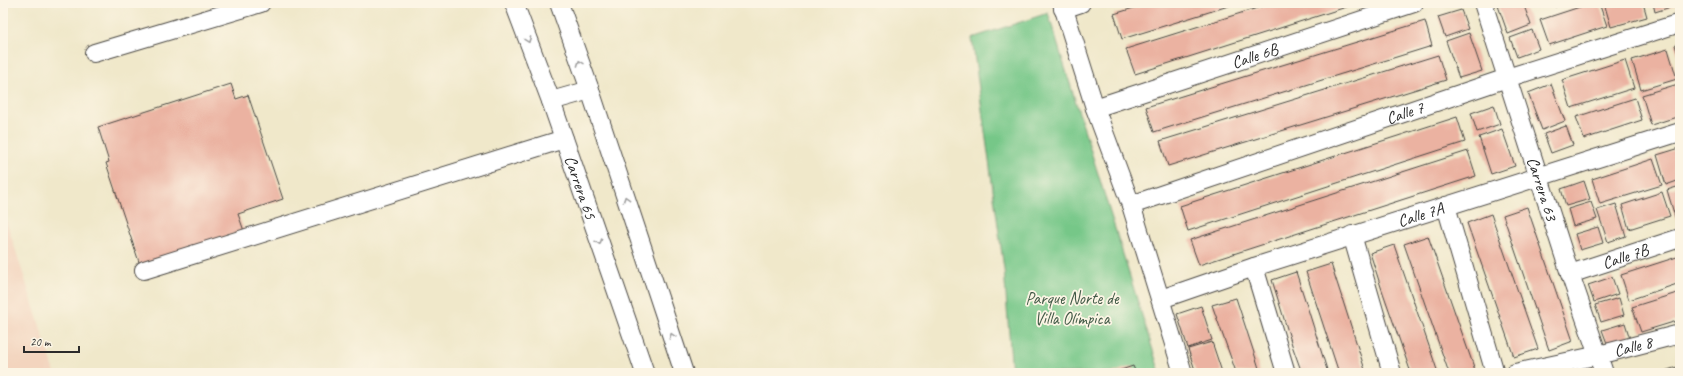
<svg xmlns="http://www.w3.org/2000/svg" width="1683" height="376" viewBox="0 0 1683 376" font-family="Caveat,sans-serif">
  <style>
    .built { fill: #f3d4be }
    .green { fill: #76c788; stroke: #50795a }
    .building { fill: #ebb2a1 }
    .lines { fill: none; stroke-linecap: round; stroke-linejoin: round }
    .minor-casing { stroke: #494743; stroke-width: 20 }
    .minor { stroke: #fff; stroke-width: 18 }
    .oneway { stroke: #a0a0a0 }
    .labels { text-anchor: middle; dominant-baseline: central; stroke-width: 3.5; stroke-linejoin: round; paint-order: stroke }
    .street-label { font-size: 17px; fill: #2b2b2b; stroke: #fcf5e5 }
    .park-label { font-size: 17px; fill: #425a47; stroke: #fcf5e5 }
  </style>
  <rect width="100%" height="100%" fill="#fcf5e5"/>
  <filter id="ink" filterUnits="userSpaceOnUse"><feTurbulence type="fractalNoise" baseFrequency=".025" numOctaves="2"/><feDisplacementMap in="SourceGraphic" scale="8" xChannelSelector="R" yChannelSelector="G"/><feConvolveMatrix kernelMatrix="1 2 1 2 8 2 1 2 1" color-interpolation-filters="sRGB"/></filter>
  <filter id="wash" filterUnits="userSpaceOnUse"><feTurbulence type="fractalNoise" baseFrequency=".012" numOctaves="4" result="noise"/><feDisplacementMap in="SourceGraphic" scale="16" xChannelSelector="R" yChannelSelector="G"/><feGaussianBlur stdDeviation="0.9" result="paint"/><feColorMatrix in="noise" values="0 0 0 0 0 0 0 0 0 0 0 0 0 0 0 0 0 1.4 0 .05"/><feComposite in="paint" operator="in"/></filter>
  <g filter="url(#wash)">
    <rect width="100%" height="100%" fill="#f0e8ca"/>
    <path class="built" d="M3 211 55 373H3Z"/>
    <path class="green" d="M1048 13 1160 373H1012L1004 269 972 38Z"/>
    <g id="blocks">
      <g class="building">
        <path d="M1150 3H1238L1122 39 1114 14Z"/>
        <path d="M1273 3H1359L1135 74 1126 49Z"/>
        <path d="M1497 3H1523L1531 25 1508 34Z"/>
        <path d="M1553 3H1566L1555 7Z"/>
        <path d="M1592 3H1599L1607 26 1549 45 1540 20Z"/>
        <path d="M1604 3H1643L1647 17 1611 27Z"/>
        <path d="M1653 3H1680V4L1655 12Z"/>
        <path d="M1461 10 1468 29 1445 37 1438 17Z"/>
        <path d="M1425 21 1432 46 1154 132 1146 107Z"/>
        <path d="M1532 30 1539 49 1517 57 1510 38Z"/>
        <path d="M1469 33 1482 71 1459 78 1446 41Z"/>
        <path d="M1680 43V60L1675 45Z"/>
        <path d="M1668 49 1677 79 1641 90 1632 60Z"/>
        <path d="M1438 55 1446 80 1168 166 1160 141Z"/>
        <path d="M1625 60 1634 88 1571 108 1562 80Z"/>
        <path d="M231 84 236 99 248 95 283 199 238 214 244 231 140 265 106 163 109 162 98 127Z"/>
        <path d="M1551 84 1565 121 1542 130 1528 93Z"/>
        <path d="M1678 84 1680 116 1651 125 1642 95Z"/>
        <path d="M1635 98 1642 120 1584 139 1576 117Z"/>
        <path d="M1494 105 1500 124 1477 132 1471 113Z"/>
        <path d="M1457 117 1465 142 1188 231 1180 206Z"/>
        <path d="M1566 126 1573 145 1551 153 1544 134Z"/>
        <path d="M1502 129 1515 166 1491 174 1479 137Z"/>
        <path d="M1680 148V180L1666 185 1657 155Z"/>
        <path d="M1468 151 1476 176 1199 265 1190 240Z"/>
        <path d="M1653 159 1662 185 1600 204 1592 179Z"/>
        <path d="M1584 181 1590 199 1566 206 1561 189Z"/>
        <path d="M1680 186V219L1676 220 1667 190Z"/>
        <path d="M1662 192 1670 216 1629 229 1622 205Z"/>
        <path d="M1591 202 1597 219 1573 226 1568 209Z"/>
        <path d="M1616 204 1626 236 1608 242 1597 210Z"/>
        <path d="M1527 207 1573 341 1549 350 1503 215Z"/>
        <path d="M1491 214 1538 349 1514 357 1467 223Z"/>
        <path d="M1598 227 1603 243 1580 250 1575 234Z"/>
        <path d="M1428 236 1475 370 1466 373H1449L1404 244Z"/>
        <path d="M1394 245 1429 346 1438 373H1411L1381 287 1370 253Z"/>
        <path d="M1680 256V283L1629 300 1621 275Z"/>
        <path d="M1331 264 1342 298 1366 373H1339L1317 306 1306 272Z"/>
        <path d="M1296 272 1307 306 1328 373H1302L1293 348 1272 280Z"/>
        <path d="M1612 277 1618 294 1594 302 1588 285Z"/>
        <path d="M1680 292V320L1641 332 1632 307Z"/>
        <path d="M1236 298 1258 365 1260 373 1236 372 1212 305Z"/>
        <path d="M1619 298 1624 315 1601 322 1595 305Z"/>
        <path d="M1201 306 1212 340 1188 348 1177 314Z"/>
        <path d="M1625 323 1630 339 1608 346 1602 330Z"/>
        <path d="M1212 342 1222 372 1196 373 1188 349Z"/>
        <path d="M1133 366 1136 373H1112Z"/>
        <path d="M1680 366V373H1658Z"/>
      </g>
    </g>
  </g>
  <g filter="url(#ink)">
    <use href="#blocks" fill-opacity="0" stroke="#494743" stroke-width="1"/>
    <g class="lines">
      <defs>
        <g id="minor">
          <path id="s1" d="M514 3 551 101 645 373"/>
          <path d="M559 3 590 90 684 373"/>
          <path d="M1062 3 1095 108 1131 205 1183 373"/>
          <path id="s2" d="M1483 3 1570 274 1604 373"/>
          <path d="M1063 9 1081 3"/>
          <path d="M94 53 261 3"/>
          <path d="M551 101 590 90"/>
          <path id="s3" d="M1095 108 1414 3"/>
          <path id="s4" d="M1131 205 1507 78 1680 23"/>
          <path d="M1446 206 1495 373"/>
          <path d="M1352 235 1392 373"/>
          <path d="M1254 267 1286 373"/>
          <path d="M144 270 564 139"/>
          <path id="s5" d="M1570 274 1680 238"/>
          <path id="s6" d="M1161 299 1254 267 1680 132"/>
          <path id="s7" d="M1515 373 1599 355 1680 334"/>
        </g>
      </defs>
      <use href="#minor" class="minor-casing"/>
      <use href="#minor" class="minor"/>
    </g>
    <defs><path id="oneway-chevron" d="M-2-3.5L2.5 0L-2 3.5" fill="none" stroke-width="1.6" stroke-linecap="round" stroke-linejoin="round"/></defs>
    <g class="oneway">
      <use href="#oneway-chevron" transform="translate(528 40) rotate(70)"/>
      <use href="#oneway-chevron" transform="translate(580 63) rotate(-110)"/>
      <use href="#oneway-chevron" transform="translate(626 199) rotate(-108)"/>
      <use href="#oneway-chevron" transform="translate(599 242) rotate(71)"/>
      <use href="#oneway-chevron" transform="translate(672 336) rotate(-108)"/>
    </g>
  </g>
  <g class="labels">
    <g class="street-label">
      <text stroke="none"><textPath href="#s3" startOffset="168">Calle 6B</textPath></text>
      <text stroke="none"><textPath href="#s4" startOffset="289">Calle 7</textPath></text>
      <text stroke="none"><textPath href="#s1" startOffset="196">Carrera 65</textPath></text>
      <text stroke="none"><textPath href="#s2" startOffset="195">Carrera 63</textPath></text>
      <text stroke="none"><textPath href="#s6" startOffset="273">Calle 7A</textPath></text>
      <text stroke="none"><textPath href="#s5" startOffset="58">Calle 7B</textPath></text>
      <text stroke="none"><textPath href="#s7" startOffset="121">Calle 8</textPath></text>
    </g>
    <g class="park-label">
      <text x="1072" y="298">Parque Norte de<tspan x="1072" dy="20">Villa Olímpica</tspan></text>
    </g>
  </g>
  <rect width="1683" height="376" fill="none" stroke="#fcf5e5" stroke-width="16"/>
  <path d="M24 346v6h55v-6" fill="none" stroke="#2b2b2b" stroke-width="2"/>
  <text x="30" y="346" font-size="12" fill="#2b2b2b" stroke="#fcf5e5" stroke-width="3" paint-order="stroke">20 m</text>
</svg>
